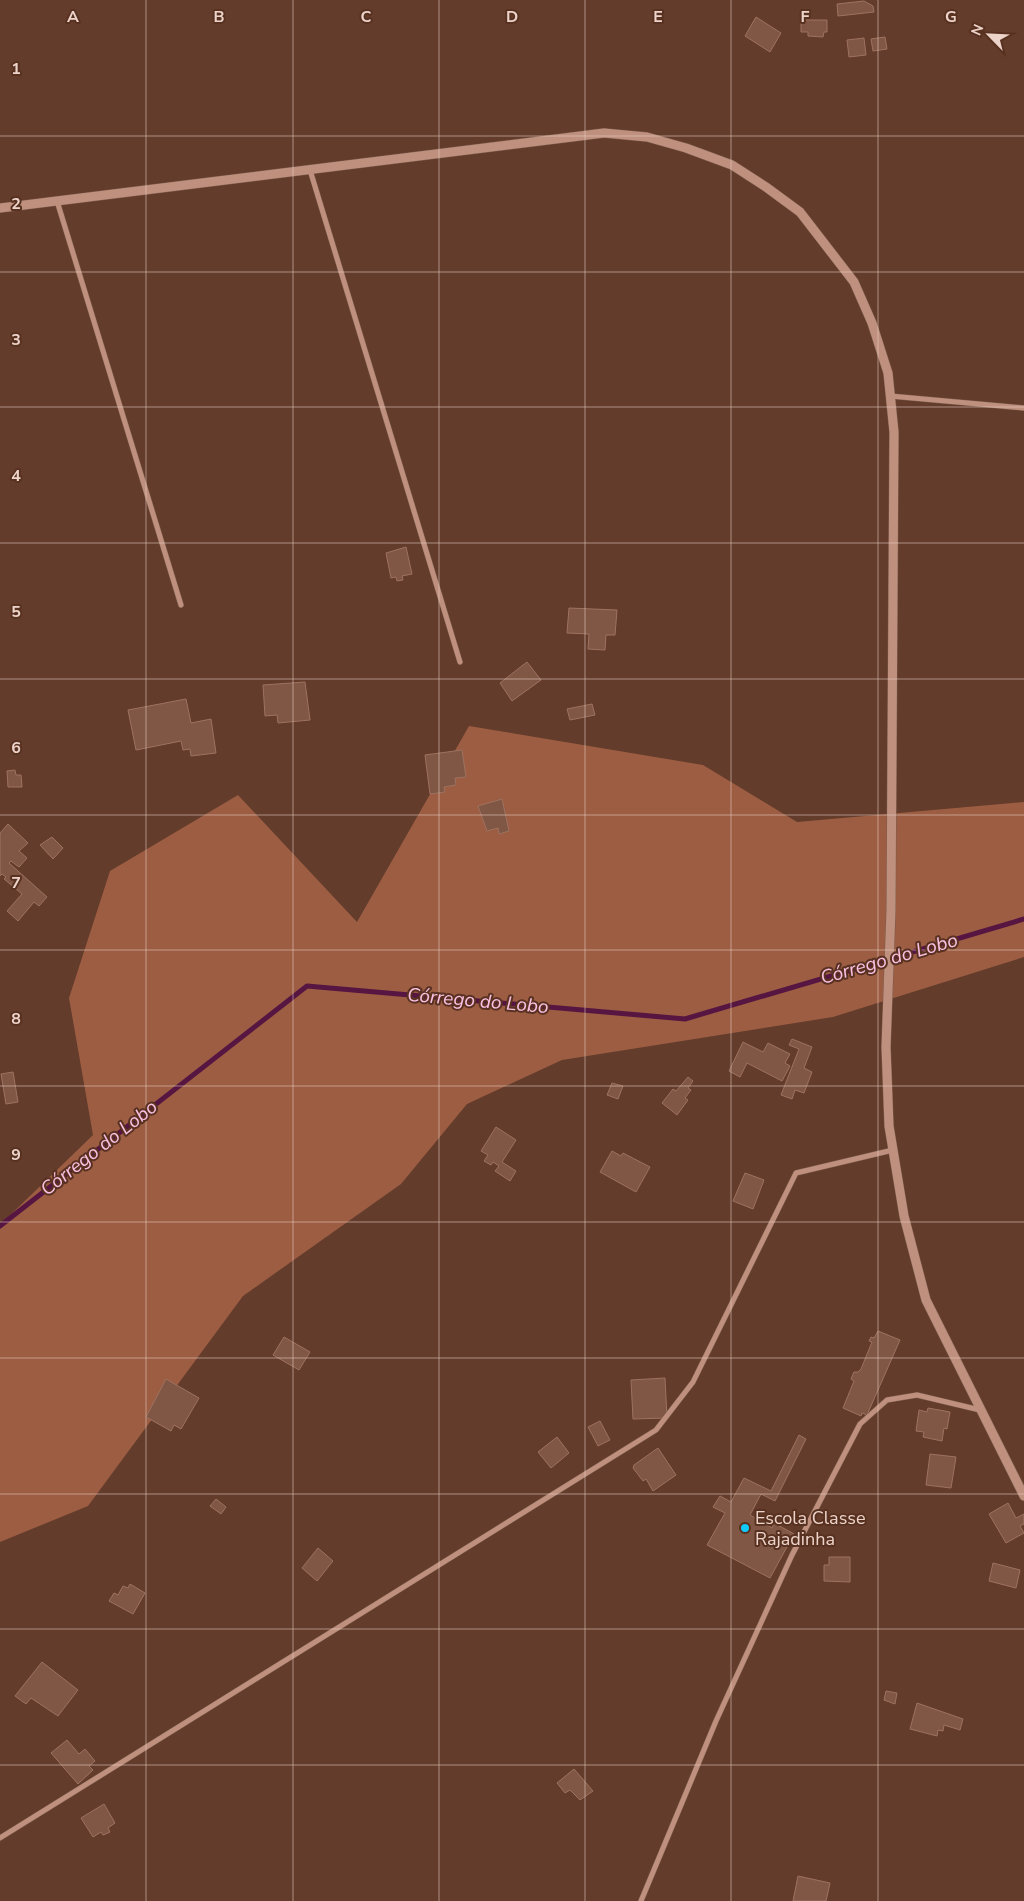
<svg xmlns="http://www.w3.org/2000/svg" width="1024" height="1901" viewBox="0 0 1024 1901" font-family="'Nunito Sans',sans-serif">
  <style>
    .green { fill: #9c5d43 }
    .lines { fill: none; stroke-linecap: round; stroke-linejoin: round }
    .stream { stroke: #561641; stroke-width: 5 }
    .building { fill: #805644; stroke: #9e7260 }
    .minor-casing { stroke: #7c5b4c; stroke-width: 6 }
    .tertiary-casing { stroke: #7c5b4c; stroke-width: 10 }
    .minor { stroke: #be907d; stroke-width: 5 }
    .tertiary { stroke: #be907d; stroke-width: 9 }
    .grid { fill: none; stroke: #edd4ca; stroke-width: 1; stroke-opacity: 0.55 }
    .poi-dot { fill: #10cafa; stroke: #583121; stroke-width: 2 }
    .labels { text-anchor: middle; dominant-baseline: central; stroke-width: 4; stroke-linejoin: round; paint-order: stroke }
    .poi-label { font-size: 18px; fill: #edd4ca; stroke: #583121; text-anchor: start }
    .water-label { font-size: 19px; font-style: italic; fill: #fcc0e3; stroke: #583121 }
    .grid-label { font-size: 16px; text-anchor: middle; font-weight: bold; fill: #edd4ca; stroke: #583121; stroke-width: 4; stroke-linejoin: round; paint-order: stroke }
  </style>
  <rect width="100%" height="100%" fill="#633c2b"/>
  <path class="green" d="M469 726 703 765 797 822 1024 802V957L833 1017 562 1060 467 1104 401 1184 243 1296 88 1506 0 1542V1225L93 1135 69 998 110 871 238 795 357 922Z"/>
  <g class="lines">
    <path class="stream" d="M0 1226 307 986 685 1019 1024 919"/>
  </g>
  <g class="building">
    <path d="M864 1 873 6 874 12 838 16 837 4Z"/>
    <path d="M756 17 781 33 770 52 745 36Z"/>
    <path d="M801 20H827V32H824L823 37 808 36V32H801Z"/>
    <path d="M885 37 887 49 873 51 871 39Z"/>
    <path d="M864 38 866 55 849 57 847 40Z"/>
    <path d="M406 547 412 574 402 576 403 580 397 581 396 577 391 578 386 553Z"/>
    <path d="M569 608 617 610 615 635H606L605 650 588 649 589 634 567 633Z"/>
    <path d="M527 662 541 680 512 701 500 683Z"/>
    <path d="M305 682 310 720 278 723 277 715 265 716 263 685Z"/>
    <path d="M186 699 191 723 211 719 216 753 191 756 190 749 183 750 181 741 136 750 128 710Z"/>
    <path d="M592 704 595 715 570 720 567 709Z"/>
    <path d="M462 750 466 777 455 778 456 785 444 787 445 792 430 794 425 755Z"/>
    <path d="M15 770 16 775H21L22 787H8L7 771Z"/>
    <path d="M502 799 509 831 499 834 498 828 487 831 478 806Z"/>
    <path d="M8 824 28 843 19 851 27 858 19 867 11 861 9 863 47 897 39 906 34 902 18 921 7 911 22 894 4 879 6 877 2 874 0 876V833Z"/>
    <path d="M52 837 63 848 53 859 40 845Z"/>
    <path d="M792 1039 812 1047 804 1068 812 1072 804 1093 795 1090 792 1099 781 1095 799 1049 789 1045Z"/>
    <path d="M743 1042 763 1052 768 1043 790 1054 785 1063 790 1066 782 1081 747 1063 740 1077 729 1071Z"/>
    <path d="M13 1072 18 1102 6 1104 1 1074Z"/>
    <path d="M688 1077 693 1081 688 1088 691 1090 685 1098 688 1100 677 1115 662 1103 673 1089 676 1091Z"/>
    <path d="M612 1083 623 1086 618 1099 607 1095Z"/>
    <path d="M496 1127 516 1140 502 1162 516 1171 510 1181 495 1171 499 1166 493 1162 491 1165 484 1161 488 1155 481 1151Z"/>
    <path d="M612 1151 621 1156 623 1153 650 1167 636 1192 600 1172Z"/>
    <path d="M745 1173 764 1180 753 1209 733 1201Z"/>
    <path d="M878 1331 900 1340 867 1415 862 1413 861 1416 843 1408 854 1381 851 1379 854 1372H858L861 1369 872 1342 869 1341 871 1337 874 1338Z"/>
    <path d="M284 1337 310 1352 299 1370 273 1355Z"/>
    <path d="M665 1378 667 1418 633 1419 631 1380Z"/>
    <path d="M166 1379 199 1398 181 1429 174 1425 171 1431 146 1417Z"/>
    <path d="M928 1408 950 1412 947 1429 944 1428 942 1441 923 1437 924 1432 916 1431 919 1410 927 1412Z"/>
    <path d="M600 1421 610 1440 598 1446 588 1427Z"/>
    <path d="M799 1435 806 1439 775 1501 761 1494 750 1515 772 1528 774 1523 794 1534 770 1578 707 1545 725 1513 713 1507 720 1496 731 1502 744 1478 771 1491Z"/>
    <path d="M557 1437 569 1453 551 1468 538 1452Z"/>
    <path d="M658 1448 676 1475 653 1491 646 1479 643 1481 633 1468 634 1465Z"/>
    <path d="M930 1454 956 1457 951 1488 926 1485Z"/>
    <path d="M216 1499 226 1507 221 1514 210 1506Z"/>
    <path d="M1008 1503 1016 1518 1024 1514V1524L1020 1526 1024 1533 1006 1543 989 1514Z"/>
    <path d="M318 1548 333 1561 317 1581 302 1568Z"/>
    <path d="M829 1557H850V1582L824 1581V1565H829Z"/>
    <path d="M993 1563 1020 1570 1016 1588 989 1581Z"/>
    <path d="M130 1584 145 1593 133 1614 109 1601 114 1593 118 1595 123 1586 128 1588Z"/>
    <path d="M42 1662 78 1690 58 1716 31 1698 26 1704 15 1696Z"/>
    <path d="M886 1691 897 1693 895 1704 884 1700Z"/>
    <path d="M917 1703 963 1719 960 1730 944 1725 943 1731 938 1730 937 1736 910 1729Z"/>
    <path d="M67 1740 79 1754 85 1749 95 1761 89 1766 93 1770 78 1784 51 1753Z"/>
    <path d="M574 1769 593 1791 580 1800 570 1790 565 1793 557 1783Z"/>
    <path d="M104 1804 115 1823 108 1828 110 1832 108 1833 103 1835 101 1832 93 1837 81 1818Z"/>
    <path d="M798 1876 830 1883 826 1901H793Z"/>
  </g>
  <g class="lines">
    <defs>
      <g id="minor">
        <path d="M310 170 460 662"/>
        <path d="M57 201 181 605"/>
        <path d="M890 396 1024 408"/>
        <path d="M0 1838 656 1430 693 1382 796 1173 893 1150"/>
        <path d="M641 1901 716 1721 792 1555 860 1424 887 1400 917 1395 980 1410"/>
      </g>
      <path id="tertiary" d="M0 208 604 133 647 137 686 148 732 165 766 187 800 212 854 282 872 323 888 373 894 432 891 910 886 1047 889 1126 904 1216 926 1300 1024 1496"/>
    </defs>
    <use href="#minor" class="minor-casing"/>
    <use href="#tertiary" class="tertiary-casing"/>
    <use href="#minor" class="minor"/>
    <use href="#tertiary" class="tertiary"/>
  </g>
  <path class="grid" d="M146 0V1901M293 0V1901M439 0V1901M585 0V1901M731 0V1901M878 0V1901M0 136H1024M0 272H1024M0 407H1024M0 543H1024M0 679H1024M0 815H1024M0 950H1024M0 1086H1024M0 1222H1024M0 1358H1024M0 1494H1024M0 1629H1024M0 1765H1024"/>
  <circle class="poi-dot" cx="745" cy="1528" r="5"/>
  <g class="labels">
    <g class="poi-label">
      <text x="755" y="1518">Escola Classe<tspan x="755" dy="21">Rajadinha</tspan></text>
    </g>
    <g class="water-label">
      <text transform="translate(889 959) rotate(-16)">Córrego do Lobo</text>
      <text transform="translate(478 1001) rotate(5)">Córrego do Lobo</text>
      <text transform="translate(99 1148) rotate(-38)">Córrego do Lobo</text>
    </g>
  </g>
  <g class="grid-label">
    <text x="73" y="22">A</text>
    <text x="219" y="22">B</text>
    <text x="366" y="22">C</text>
    <text x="512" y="22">D</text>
    <text x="658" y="22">E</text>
    <text x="805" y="22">F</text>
    <text x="951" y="22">G</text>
    <text x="16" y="74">1</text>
    <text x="16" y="209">2</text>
    <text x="16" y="345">3</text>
    <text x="16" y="481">4</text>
    <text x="16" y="617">5</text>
    <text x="16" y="753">6</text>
    <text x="16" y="888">7</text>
    <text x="16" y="1024">8</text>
    <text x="16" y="1160">9</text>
  </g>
  <g transform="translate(989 35) rotate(294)" stroke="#583121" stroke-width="4" paint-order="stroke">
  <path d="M0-4L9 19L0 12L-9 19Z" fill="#edd4ca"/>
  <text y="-8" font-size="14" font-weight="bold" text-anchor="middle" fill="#edd4ca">N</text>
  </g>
</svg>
